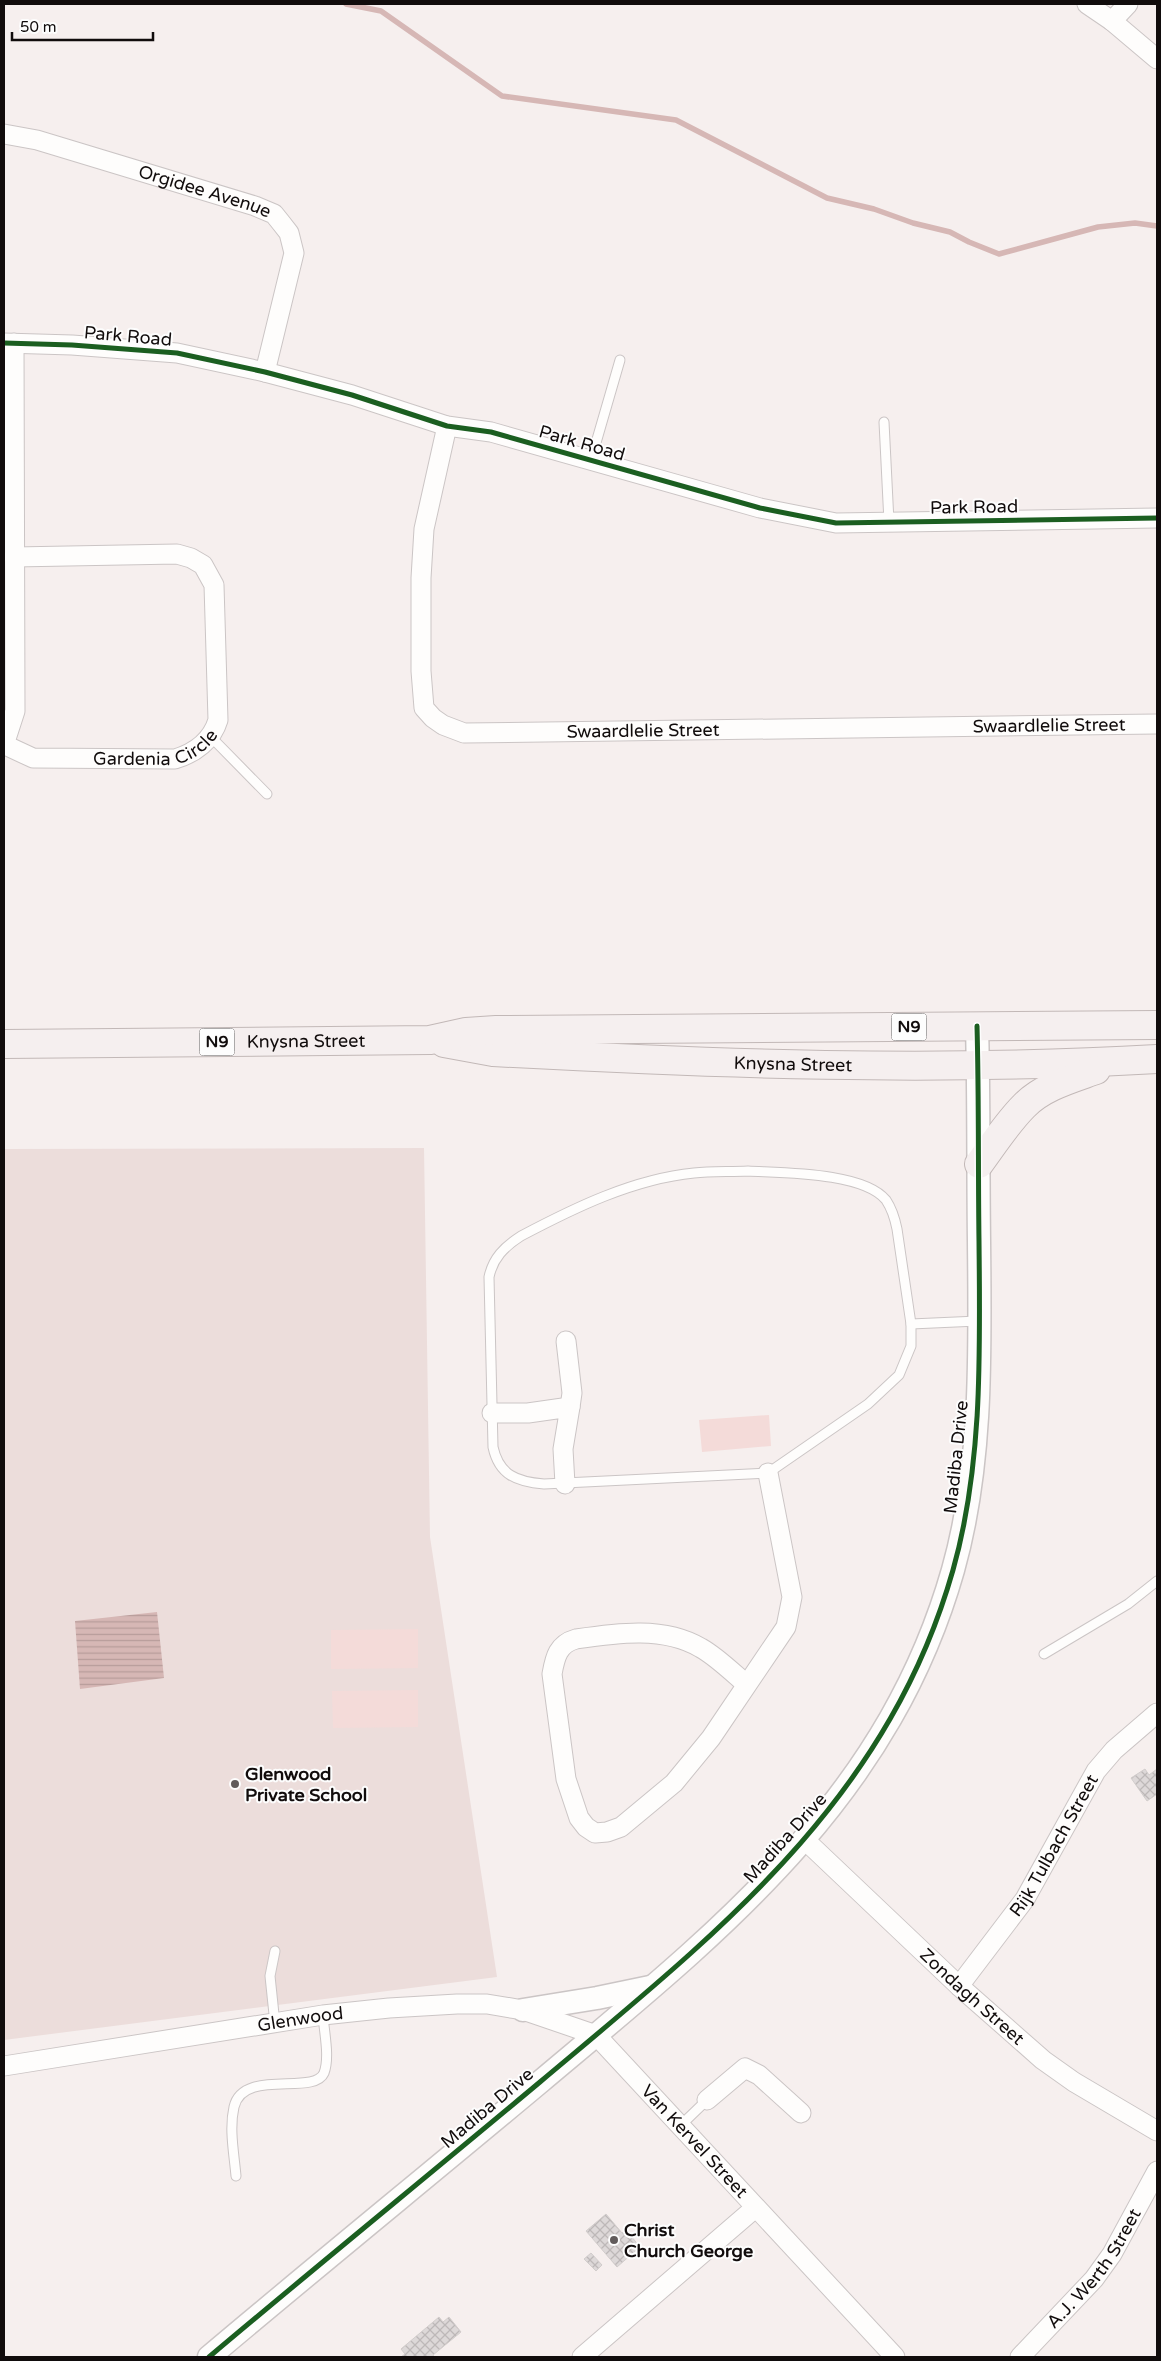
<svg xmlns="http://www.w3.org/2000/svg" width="1161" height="2361" viewBox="0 0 1161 2361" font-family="'Varela Round',sans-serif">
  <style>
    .built { fill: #ecdddb }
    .pitch { fill: #f4dbd9 }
    .water { fill: url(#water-rules) }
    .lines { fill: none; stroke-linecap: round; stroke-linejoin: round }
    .stream { stroke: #d6b7b5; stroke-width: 5.5 }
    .building { fill: url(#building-cross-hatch); stroke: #d2cdcc }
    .service-casing { stroke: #cbc5c5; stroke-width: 11 }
    .minor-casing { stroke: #cbc5c5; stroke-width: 21 }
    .tertiary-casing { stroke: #cbc5c5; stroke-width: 25 }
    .trunk-casing { stroke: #c2b8b7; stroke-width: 30 }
    .service { stroke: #fefdfc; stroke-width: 9 }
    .minor { stroke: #fefdfc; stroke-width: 19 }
    .tertiary { stroke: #fefdfc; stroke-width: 22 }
    .trunk { stroke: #f5efef; stroke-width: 28 }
    .cycleway-casing { stroke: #fdfdfd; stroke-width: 8 }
    .cycleway { stroke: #1b5e20; stroke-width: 5 }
    .poi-dot { fill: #615b5b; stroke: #fdfdfd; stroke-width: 2 }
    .labels { text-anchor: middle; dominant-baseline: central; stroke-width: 4; stroke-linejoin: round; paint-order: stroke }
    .shield { fill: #fdfdfd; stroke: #585454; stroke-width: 1 }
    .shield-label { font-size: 16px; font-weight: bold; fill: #110c0c }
    .street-label { font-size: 18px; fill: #110c0c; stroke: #fdfdfd }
    .poi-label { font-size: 18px; font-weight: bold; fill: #110c0c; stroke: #fdfdfd; text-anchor: start }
  </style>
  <defs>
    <pattern id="water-rules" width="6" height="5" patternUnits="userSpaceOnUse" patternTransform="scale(1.25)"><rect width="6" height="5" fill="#d6b7b5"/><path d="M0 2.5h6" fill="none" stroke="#b79c9a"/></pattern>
    <pattern id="building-cross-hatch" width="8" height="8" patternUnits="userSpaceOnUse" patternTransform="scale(1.25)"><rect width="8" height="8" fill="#ddd8d8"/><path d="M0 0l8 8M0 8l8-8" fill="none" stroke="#bdb8b8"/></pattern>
  </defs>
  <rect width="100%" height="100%" fill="#f6efee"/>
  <path class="built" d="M424 1148 430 1537 497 1977 4 2040V1149Z"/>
  <g class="pitch">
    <path d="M769 1415 771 1446 702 1452 699 1420Z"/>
    <path d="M418 1629V1668L331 1669V1630Z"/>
    <path d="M418 1690V1727L333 1728 332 1691Z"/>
  </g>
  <path class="water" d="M157 1612 164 1678 80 1689 75 1621Z"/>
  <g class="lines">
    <path class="stream" d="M346 4 381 11 502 96 676 120 827 198 874 209 913 223 950 232 969 242 999 254 1098 227 1135 223 1157 226"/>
  </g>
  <g class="building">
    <path d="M1145 1769 1149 1775 1157 1769V1794L1147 1801 1131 1778Z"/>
    <path d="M606 2214 622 2233 626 2230 640 2247 617 2267 586 2231Z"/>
    <path d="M591 2253 602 2265 596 2271 584 2259Z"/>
    <path d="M439 2317 443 2322 449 2317 461 2332 433 2355 434 2357H401L405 2354 401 2349Z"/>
  </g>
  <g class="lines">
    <defs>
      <g id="service">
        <path d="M884 422 889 522"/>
        <path d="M591 460 620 360"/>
        <path d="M211 737 267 794"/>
        <path d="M748 1171C782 1173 863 1172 886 1200 892 1209 895 1219 897 1229L911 1324V1346L899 1375 868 1404 768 1473 544 1484C517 1482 499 1475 493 1447L489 1277C493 1258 504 1247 521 1236 574 1208 633 1179 694 1173 711 1171 730 1172 748 1171Z"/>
        <path d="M911 1324 978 1321"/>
        <path d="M1044 1654 1128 1604 1157 1581"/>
        <path d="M275 2024 270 1976 275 1951"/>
        <path d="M680 2126 707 2100"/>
        <path d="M236 2176C234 2153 229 2129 234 2107 243 2068 314 2096 324 2073 330 2057 324 2032 323 2015"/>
      </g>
      <g id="minor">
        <path d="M1087 4 1112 21 1157 59"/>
        <path d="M1112 21 1128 4"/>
        <path id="s1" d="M4 134 37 140 255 206 274 214 282 224 289 233 294 253 265 372"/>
        <path d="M4 343 72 345 177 353 265 372 352 395 447 426 491 432 760 508 836 523 1157 518"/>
        <path id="s2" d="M447 426 424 529 421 578V671L424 708 433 718 443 725 464 733 1157 724"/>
        <path d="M4 745 15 711 14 343"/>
        <path id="s3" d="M5 745 33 758 175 759C195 753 212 740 218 720L214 585 203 565 191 558 177 554 14 557"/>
        <path d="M566 1341 572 1393 570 1407"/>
        <path d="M492 1413H528L570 1407 563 1449 565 1484"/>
        <path d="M746 1684C732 1672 717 1657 701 1648 664 1626 617 1633 576 1639 558 1644 555 1657 552 1674L566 1779 579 1818 586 1827 595 1833 607 1832 621 1827 674 1783 711 1738 786 1627 792 1597 768 1473"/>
        <path id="s4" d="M805 1840 959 1986 1043 2060 1074 2082 1157 2131"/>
        <path id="s5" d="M959 1986 1025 1899 1096 1771 1114 1750 1157 1713"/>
        <path id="s6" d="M4 2066 323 2015 389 2008 457 2004H487L523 2010 596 2035 895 2357"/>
        <path d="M707 2100 745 2068 759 2075 801 2113"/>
        <path d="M582 2357 755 2208"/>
        <path id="s7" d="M1020 2357 1094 2279 1112 2254 1157 2171"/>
      </g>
      <g id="tertiary">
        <path d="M523 2010 597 1998 650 1987"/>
        <path d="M209 2357C318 2265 430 2174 540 2082 716 1934 887 1802 953 1570 983 1464 980 1350 979 1241 978 1169 979 1098 977 1026"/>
      </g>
      <g id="trunk">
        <path id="s8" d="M444 1043 493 1052C714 1064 936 1072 1157 1059"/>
        <path id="s9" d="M4 1044 430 1040 466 1032 496 1030 1157 1025"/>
        <path d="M979 1164C993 1145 1007 1123 1024 1106 1042 1087 1071 1079 1096 1070"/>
      </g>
    </defs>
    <use href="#service" class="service-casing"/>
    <use href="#minor" class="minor-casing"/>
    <use href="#tertiary" class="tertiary-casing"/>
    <use href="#trunk" class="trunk-casing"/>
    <use href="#service" class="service"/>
    <use href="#minor" class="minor"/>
    <use href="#tertiary" class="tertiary"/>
    <use href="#trunk" class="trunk"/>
    <defs>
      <g id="cycleway">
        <path d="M4 343 72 345 177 353 265 372 352 395 447 426 491 432 760 508 836 523 1157 518"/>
        <path d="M209 2357C318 2265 430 2174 540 2082 716 1934 887 1802 953 1570 983 1464 980 1350 979 1241 978 1169 979 1098 977 1026"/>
      </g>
    </defs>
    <use href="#cycleway" class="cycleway-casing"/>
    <use href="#cycleway" class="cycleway"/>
  </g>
  <g class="poi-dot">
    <circle cx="235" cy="1784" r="5"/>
    <circle cx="614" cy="2240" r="5"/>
  </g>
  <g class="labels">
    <g class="shield">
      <rect x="891.5" y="1013.5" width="35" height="27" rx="4"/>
      <rect x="199.5" y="1028.5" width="35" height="27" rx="4"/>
    </g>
    <g class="shield-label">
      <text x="909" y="1027">N9</text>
      <text x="217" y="1042">N9</text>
    </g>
    <g class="street-label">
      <text stroke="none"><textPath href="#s1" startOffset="209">Orgidee Avenue</textPath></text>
      <text transform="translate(128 336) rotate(5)">Park Road</text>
      <text transform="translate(582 443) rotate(16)">Park Road</text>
      <text transform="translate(974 507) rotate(-1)">Park Road</text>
      <text stroke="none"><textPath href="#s2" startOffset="918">Swaardlelie Street</textPath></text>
      <text stroke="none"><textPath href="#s2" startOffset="512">Swaardlelie Street</textPath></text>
      <text stroke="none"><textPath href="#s3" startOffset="156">Gardenia Circle</textPath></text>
      <text stroke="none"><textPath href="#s9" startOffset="302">Knysna Street</textPath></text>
      <text stroke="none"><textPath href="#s8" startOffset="350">Knysna Street</textPath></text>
      <text transform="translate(956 1457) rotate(-84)">Madiba Drive</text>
      <text transform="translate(785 1838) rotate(-48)">Madiba Drive</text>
      <text stroke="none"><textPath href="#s5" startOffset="170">Rijk Tulbach Street</textPath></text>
      <text stroke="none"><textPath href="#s4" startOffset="229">Zondagh Street</textPath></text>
      <text stroke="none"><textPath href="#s6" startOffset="300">Glenwood</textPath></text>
      <text transform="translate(487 2108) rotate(-40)">Madiba Drive</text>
      <text stroke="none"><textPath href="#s6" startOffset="746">Van Kervel Street</textPath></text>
      <text stroke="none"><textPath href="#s7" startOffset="116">A.J. Werth Street</textPath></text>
    </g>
    <g class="poi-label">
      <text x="245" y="1774">Glenwood<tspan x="245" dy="21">Private School</tspan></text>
      <text x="624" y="2230">Christ<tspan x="624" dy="21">Church George</tspan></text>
    </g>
  </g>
  <rect width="1161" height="2361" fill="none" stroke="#110c0c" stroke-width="10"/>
  <path d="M12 32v8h141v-8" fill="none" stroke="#110c0c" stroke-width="2.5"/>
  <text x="20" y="32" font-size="15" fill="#110c0c" stroke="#fdfdfd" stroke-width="4" paint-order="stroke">50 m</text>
</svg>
